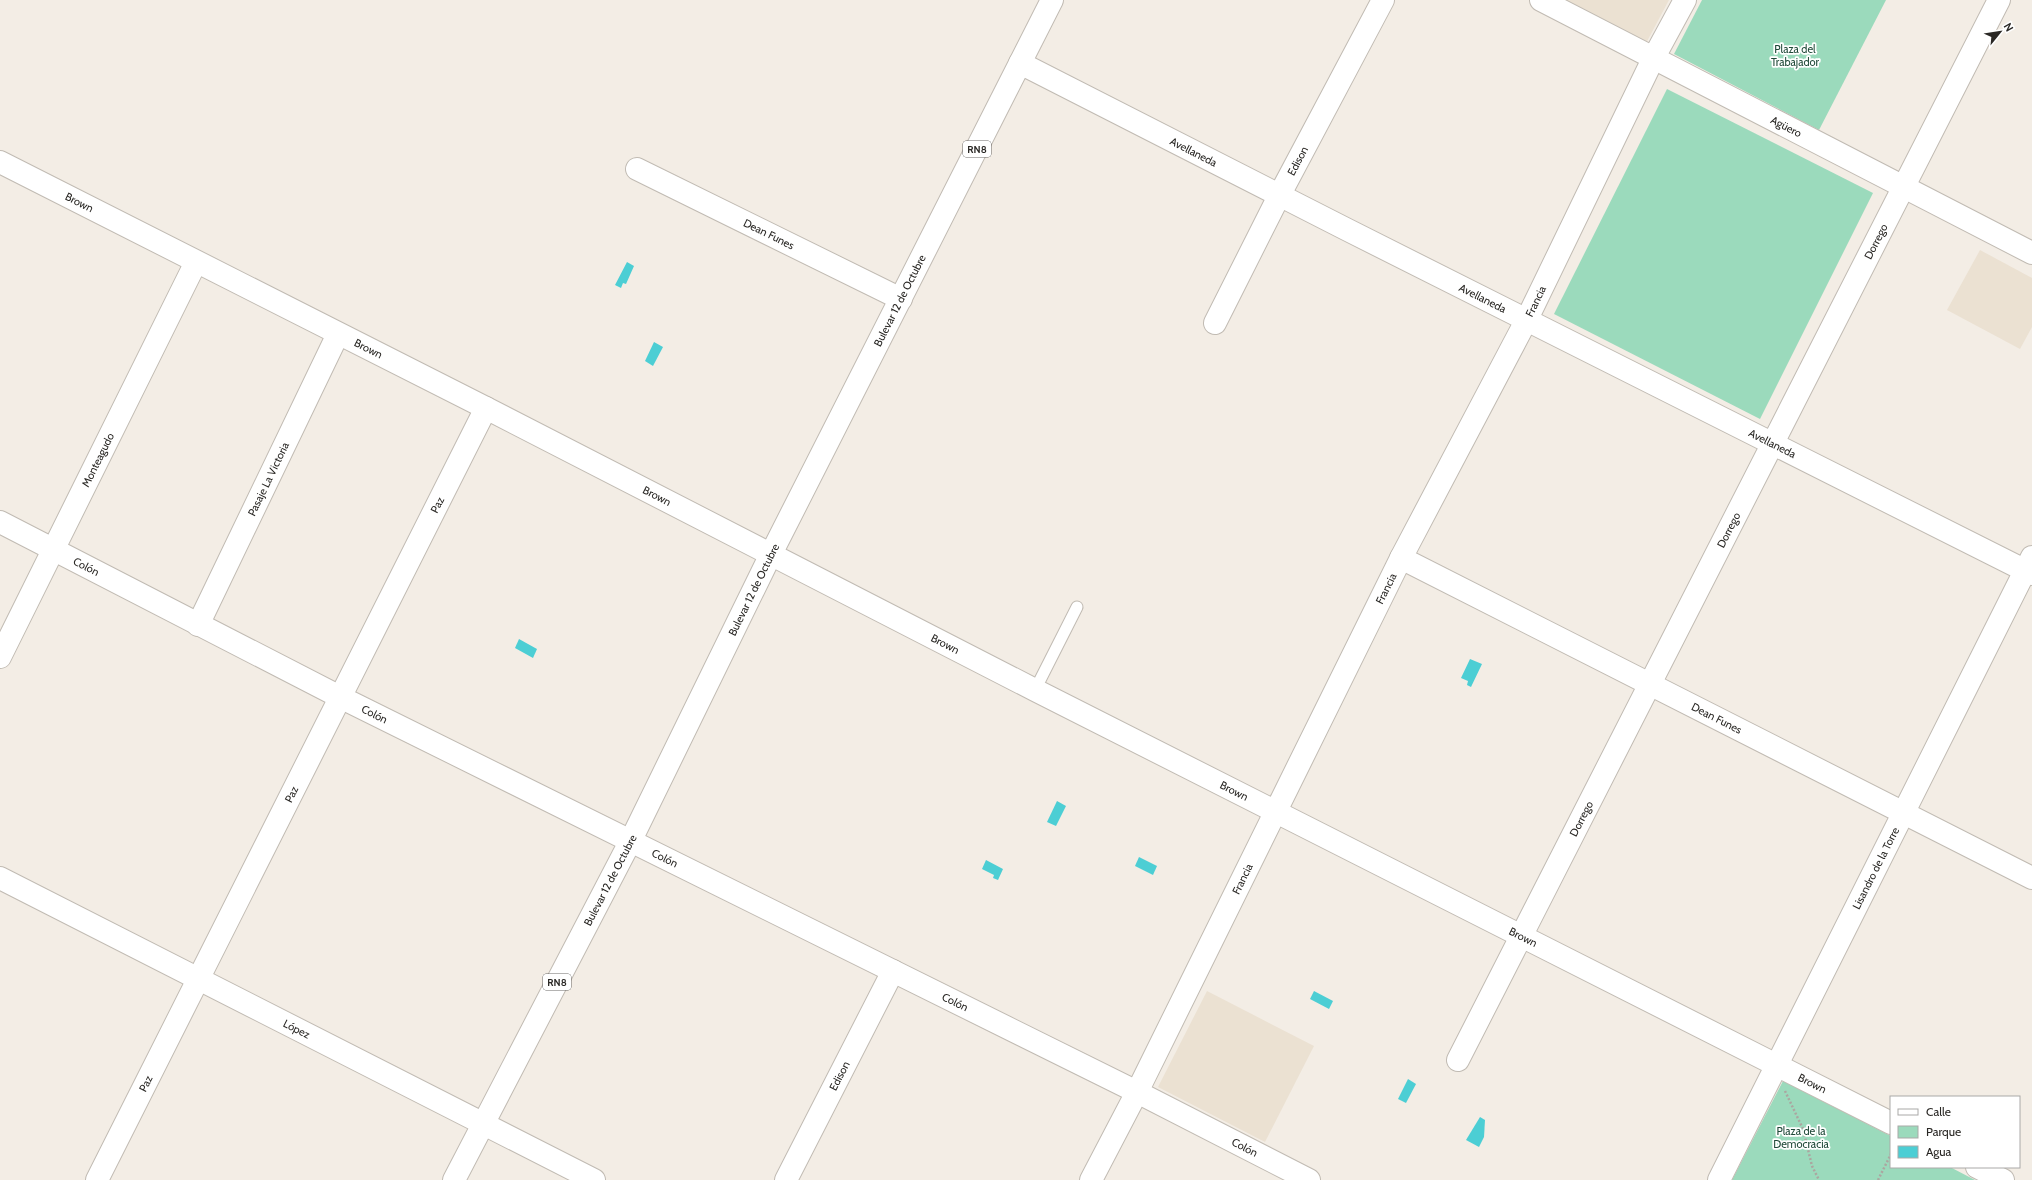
<svg xmlns="http://www.w3.org/2000/svg" width="2032" height="1180" viewBox="0 0 2032 1180" font-family="Cabin,sans-serif">
  <style>
    .built { fill: #ebe1d2 }
    .green { fill: #9bdabc }
    .water { fill: #4cced4 }
    .lines { fill: none; stroke-linecap: round; stroke-linejoin: round }
    .service-casing { stroke: #c1bbb3; stroke-width: 13 }
    .minor-casing { stroke: #c1bbb3; stroke-width: 24 }
    .tertiary-casing { stroke: #c1bbb3; stroke-width: 24 }
    .secondary-casing { stroke: #c1bbb3; stroke-width: 24 }
    .trunk-casing { stroke: #c1bbb3; stroke-width: 24 }
    .path { stroke: #aba6a0; stroke-width: 2.5; stroke-dasharray: 2 2; stroke-linecap: butt }
    .service { stroke: #fff; stroke-width: 11 }
    .minor { stroke: #fff; stroke-width: 22 }
    .tertiary { stroke: #fff; stroke-width: 22 }
    .secondary { stroke: #fff; stroke-width: 22 }
    .trunk { stroke: #fff; stroke-width: 22 }
    .labels { text-anchor: middle; dominant-baseline: central; stroke-width: 3.5; stroke-linejoin: round; paint-order: stroke }
    .shield { fill: #fff; stroke: #6a6866; stroke-width: 1 }
    .shield-label { font-size: 10px; font-weight: bold; fill: #2a2825 }
    .park-label { font-size: 11px; fill: #1e4837; stroke: #fff }
    .street-label { font-size: 11px; fill: #2a2825; stroke: #fff }
  </style>
  <rect width="100%" height="100%" fill="#f3ede5"/>
  <g class="built">
    <path d="M1553 0H1669L1644 47Z"/>
    <path d="M1980 250 2032 278V327L2020 349 1947 310Z"/>
    <path d="M1207 991 1314 1046 1265 1142 1158 1087Z"/>
  </g>
  <g class="green">
    <path d="M1702 0H1886L1819 130 1674 54Z"/>
    <path d="M1667 89 1873 193 1760 419 1554 314Z"/>
    <path d="M1783 1081 1891 1136V1167H1950L1975 1180H1732Z"/>
  </g>
  <g class="water">
    <path d="M627 262 634 266 626 284 623 283 621 288 615 285Z"/>
    <path d="M654 342 663 347 653 366 645 361Z"/>
    <path d="M519 639 537 649 533 658 515 648Z"/>
    <path d="M1470 659 1482 664 1471 687 1467 685 1468 681 1461 678Z"/>
    <path d="M1057 801 1066 806 1056 826 1047 822Z"/>
    <path d="M1139 857 1157 866 1153 875 1135 866Z"/>
    <path d="M986 860 1003 869 998 880 993 878 994 875 982 869Z"/>
    <path d="M1314 991 1333 1001 1329 1009 1310 999Z"/>
    <path d="M1408 1079 1416 1084 1406 1103 1398 1099Z"/>
    <path d="M1480 1117 1485 1120 1484 1137 1479 1147 1466 1140Z"/>
  </g>
  <g class="lines">
    <defs>
      <path id="service" d="M1035 690 1077 607"/>
      <g id="minor">
        <path id="s1" d="M1541 0 2032 253"/>
        <path id="s2" d="M1020 63C1356 236 1695 404 2032 574"/>
        <path id="s3" d="M637 169 901 299"/>
        <path id="s4" d="M1215 323 1279 196 1383 0"/>
        <path id="s5" d="M0 522 340 697 1137 1092 1309 1180"/>
        <path id="s6" d="M1401 558 2032 878"/>
        <path id="s7" d="M198 625 338 334"/>
        <path id="s8" d="M0 657 196 262"/>
        <path id="s9" d="M0 878 594 1180"/>
        <path id="s10" d="M1458 1060 1999 0"/>
        <path id="s11" d="M97 1180 486 408"/>
        <path id="s12" d="M786 1180 893 971"/>
        <path id="s13" d="M1091 1180 1137 1092 1401 558 1527 319 1653 59 1685 0"/>
      </g>
      <g id="tertiary">
        <path id="s14" d="M0 162 486 408 1035 690 1891 1123"/>
        <path d="M1977 1167 2003 1180"/>
      </g>
      <g id="secondary">
        <path id="s15" d="M1719 1180 2032 557"/>
      </g>
      <g id="trunk">
        <path id="s16" d="M454 1180 631 840 771 554 1052 0"/>
      </g>
    </defs>
    <use href="#service" class="service-casing"/>
    <use href="#minor" class="minor-casing"/>
    <use href="#tertiary" class="tertiary-casing"/>
    <use href="#secondary" class="secondary-casing"/>
    <use href="#trunk" class="trunk-casing"/>
    <g class="path">
      <path d="M1785 1091 1803 1129 1812 1166 1819 1180"/>
      <path d="M1878 1180 1891 1154"/>
    </g>
    <use href="#service" class="service"/>
    <use href="#minor" class="minor"/>
    <use href="#tertiary" class="tertiary"/>
    <use href="#secondary" class="secondary"/>
    <use href="#trunk" class="trunk"/>
  </g>
  <g class="labels">
    <g class="shield">
      <rect x="963" y="141" width="28" height="16" rx="3"/>
      <rect x="543" y="974" width="28" height="16" rx="3"/>
    </g>
    <g class="shield-label">
      <text x="977" y="149">RN8</text>
      <text x="557" y="982">RN8</text>
    </g>
    <g class="park-label">
      <text x="1795" y="49">Plaza del<tspan x="1795" dy="13">Trabajador</tspan></text>
      <text x="1801" y="1131">Plaza de la<tspan x="1801" dy="13">Democracia</tspan></text>
    </g>
    <g class="street-label">
      <text stroke="none"><textPath href="#s1" startOffset="276">Agüero</textPath></text>
      <text stroke="none"><textPath href="#s2" startOffset="195">Avellaneda</textPath></text>
      <text stroke="none"><textPath href="#s4" startOffset="182">Edison</textPath></text>
      <text stroke="none"><textPath href="#s14" startOffset="89">Brown</textPath></text>
      <text stroke="none"><textPath href="#s3" startOffset="147">Dean Funes</textPath></text>
      <text stroke="none"><textPath href="#s10" startOffset="919">Dorrego</textPath></text>
      <text stroke="none"><textPath href="#s2" startOffset="519">Avellaneda</textPath></text>
      <text stroke="none"><textPath href="#s16" startOffset="986">Bulevar 12 de Octubre</textPath></text>
      <text stroke="none"><textPath href="#s13" startOffset="985">Francia</textPath></text>
      <text stroke="none"><textPath href="#s14" startOffset="413">Brown</textPath></text>
      <text stroke="none"><textPath href="#s2" startOffset="843">Avellaneda</textPath></text>
      <text stroke="none"><textPath href="#s8" startOffset="220">Monteagudo</textPath></text>
      <text stroke="none"><textPath href="#s7" startOffset="162">Pasaje La Victoria</textPath></text>
      <text stroke="none"><textPath href="#s14" startOffset="737">Brown</textPath></text>
      <text stroke="none"><textPath href="#s11" startOffset="756">Paz</textPath></text>
      <text stroke="none"><textPath href="#s10" startOffset="595">Dorrego</textPath></text>
      <text stroke="none"><textPath href="#s5" startOffset="97">Colón</textPath></text>
      <text stroke="none"><textPath href="#s13" startOffset="661">Francia</textPath></text>
      <text stroke="none"><textPath href="#s16" startOffset="662">Bulevar 12 de Octubre</textPath></text>
      <text stroke="none"><textPath href="#s14" startOffset="1061">Brown</textPath></text>
      <text stroke="none"><textPath href="#s5" startOffset="421">Colón</textPath></text>
      <text stroke="none"><textPath href="#s6" startOffset="354">Dean Funes</textPath></text>
      <text stroke="none"><textPath href="#s14" startOffset="1385">Brown</textPath></text>
      <text stroke="none"><textPath href="#s11" startOffset="432">Paz</textPath></text>
      <text stroke="none"><textPath href="#s10" startOffset="271">Dorrego</textPath></text>
      <text stroke="none"><textPath href="#s5" startOffset="745">Colón</textPath></text>
      <text stroke="none"><textPath href="#s15" startOffset="349">Lisandro de la Torre</textPath></text>
      <text stroke="none"><textPath href="#s13" startOffset="337">Francia</textPath></text>
      <text stroke="none"><textPath href="#s16" startOffset="338">Bulevar 12 de Octubre</textPath></text>
      <text stroke="none"><textPath href="#s14" startOffset="1709">Brown</textPath></text>
      <text stroke="none"><textPath href="#s5" startOffset="1069">Colón</textPath></text>
      <text stroke="none"><textPath href="#s9" startOffset="333">López</textPath></text>
      <text stroke="none"><textPath href="#s12" startOffset="117">Edison</textPath></text>
      <text stroke="none"><textPath href="#s11" startOffset="108">Paz</textPath></text>
      <text stroke="none"><textPath href="#s14" startOffset="2033">Brown</textPath></text>
      <text stroke="none"><textPath href="#s5" startOffset="1393">Colón</textPath></text>
    </g>
  </g>
  <rect x="1890" y="1096" width="130" height="72" fill="#ffffff" stroke="#aaa9a8"/>
  <rect x="1898" y="1109" width="20" height="6" fill="#ffffff" stroke="#aaa9a8"/>
  <text x="1926" y="1116" font-size="12" fill="#2a2825">Calle</text>
  <rect x="1898" y="1126" width="20" height="12" fill="#9bdabc" stroke="#aaa9a8"/>
  <text x="1926" y="1136" font-size="12" fill="#2a2825">Parque</text>
  <rect x="1898" y="1146" width="20" height="12" fill="#4cced4" stroke="#aaa9a8"/>
  <text x="1926" y="1156" font-size="12" fill="#2a2825">Agua</text>
  <g transform="translate(2000 32) rotate(60)" stroke="#ffffff" stroke-width="3" paint-order="stroke">
  <path d="M0-3L7 15L0 10L-7 15Z" fill="#2a2825"/>
  <text y="-6" font-size="11" font-weight="bold" text-anchor="middle" fill="#2a2825">N</text>
  </g>
</svg>
